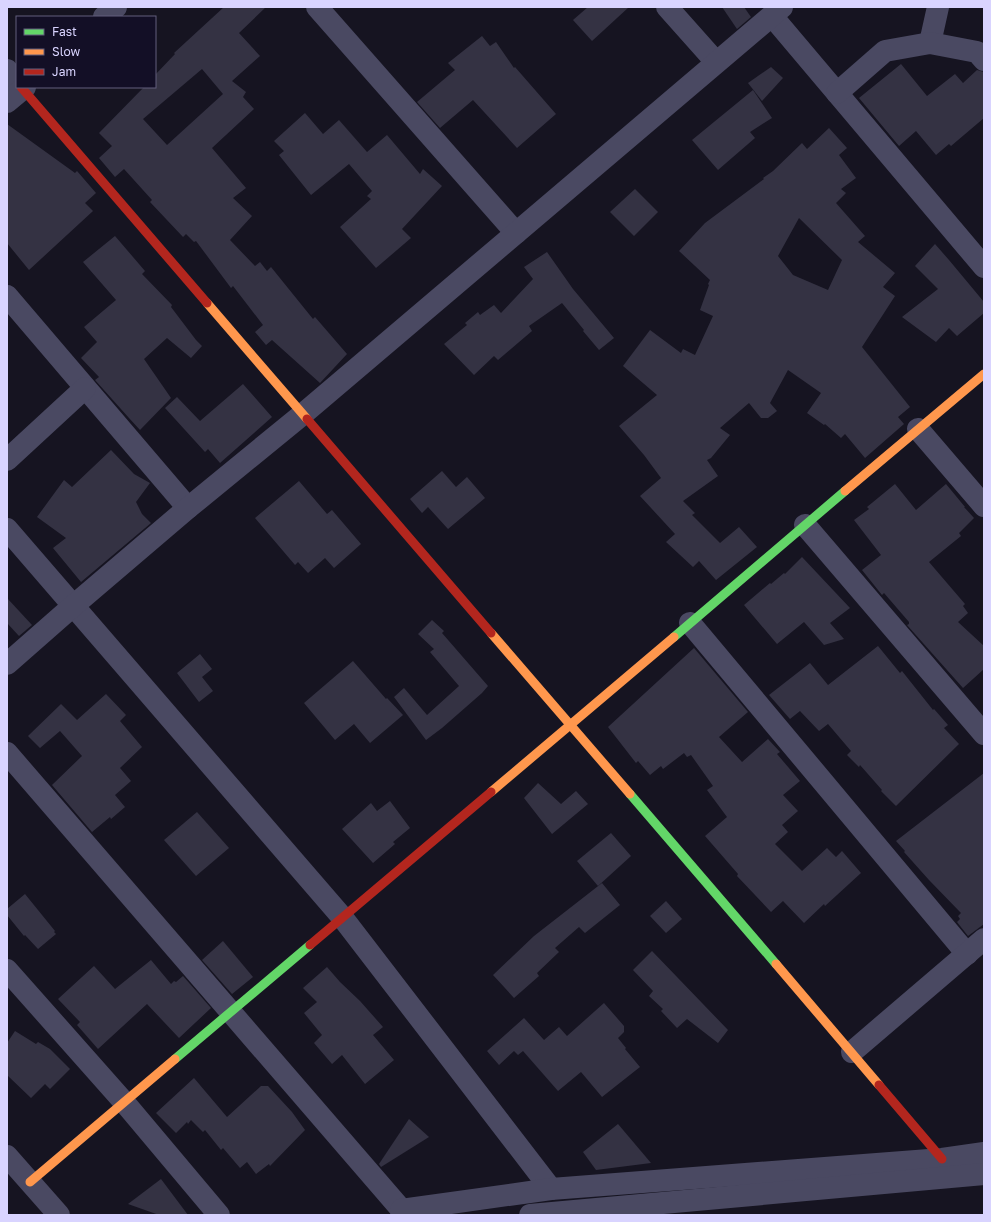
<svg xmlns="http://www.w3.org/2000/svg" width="991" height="1222" viewBox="0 0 991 1222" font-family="'Golos Text',sans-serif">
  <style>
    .building { fill: #343243; fill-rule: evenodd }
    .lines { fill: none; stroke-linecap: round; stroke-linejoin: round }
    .street { stroke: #4a4962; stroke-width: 22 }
    .fast { stroke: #63d668; stroke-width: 9 }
    .slow { stroke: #ff974d; stroke-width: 9 }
    .jam { stroke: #b3261e; stroke-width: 9 }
  </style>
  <rect width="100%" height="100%" fill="#161421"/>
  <g class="building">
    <path d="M224 7H266L239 33 260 56 232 81 246 92 243 97 254 109 212 148 246 188 233 198 252 216 230 240 255 266 260 262 267 271 271 267 313 319 315 317 347 354 320 383 272 340 266 345 255 332 263 325 233 286 231 288 196 241 194 242 186 234 183 237 150 202 152 200 124 169 115 177 99 158 112 146 99 133 144 87H155V75L175 54 174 53ZM202 69 223 94 167 145 143 119Z"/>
    <path d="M588 7H629L592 41 573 20Z"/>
    <path d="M722 7H744L751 17 737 29Z"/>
    <path d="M482 36 490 46 496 42 514 68 515 67 556 114 517 148 473 100 440 128 417 102 455 70 448 63Z"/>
    <path d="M901 64 927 96 955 74 963 83 977 70 984 72V118L951 146 949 144 936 155 916 131 899 146 859 98Z"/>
    <path d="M771 67 783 78 762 101 748 83Z"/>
    <path d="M753 90 772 118 750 132 755 138 718 170 692 140Z"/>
    <path d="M305 113 323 134 339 120 367 152 387 135 420 174 423 169 442 186 402 229 411 238 376 268 340 227 371 199 367 196 372 191 349 164 311 195 279 155 284 151 274 141Z"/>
    <path d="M7 124 75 173 77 171 96 193 85 203 93 211 29 270 7 243Z"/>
    <path d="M829 128 847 148 839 155 856 178 841 189 846 193 836 203 865 236 858 242 895 273 883 287 895 296 862 347 910 407 898 417 904 424 865 458 845 434 841 438 825 424 824 425 807 413 821 393 788 370 770 403 777 411 768 418H761L749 403 720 428 730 435 711 458 707 460 718 476 683 501 695 513 692 515 720 543 739 527 757 547 716 580 699 561 693 567 666 542 675 534 640 496 661 478 644 455 619 426 657 395 623 366 650 330 681 353 683 349 695 355 713 316 700 310 709 285 708 284 710 280 679 251 705 223 764 179 763 178 773 171 802 143 807 149ZM799 218 842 260 828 290 793 275 778 256Z"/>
    <path d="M635 189 658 212 634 236 610 212Z"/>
    <path d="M115 236 145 271 142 274 172 305 171 307 196 340 202 346 191 358 167 338 144 359 171 398 140 430 129 418 95 380 99 377 81 358 97 342 84 327 116 300 83 262Z"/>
    <path d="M935 244 949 260 984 302V313L957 336 949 328 936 342 902 317 938 289 915 266Z"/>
    <path d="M547 252 573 289 614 338 599 350 583 331 584 330 562 303 529 326 532 331 498 360 494 356 474 375 444 344 467 325 465 323 478 312 480 315 494 305 501 313 533 279 524 267Z"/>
    <path d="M243 384 272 417 220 463 208 449 205 452 165 408 177 397 200 421Z"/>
    <path d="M111 450 134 474 150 483 136 502 142 514 151 523 81 582 53 548 66 538 37 517 64 480 72 487Z"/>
    <path d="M442 471 456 487 467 477 485 498 448 529 428 507 422 513 410 499Z"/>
    <path d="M299 481 327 514 332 510 361 544 334 568 325 558 308 573 298 562 295 565 255 518Z"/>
    <path d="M895 484 916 510 946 484 965 507H964L974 518 959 533 961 536 929 562 965 604 963 606 968 613 958 622 984 646V669L963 688 907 625 909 624V622L884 593 882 595 862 570 881 555 854 520 869 509 867 507Z"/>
    <path d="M802 557 850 608 830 623 844 639 824 645 804 622 777 644 744 605 770 583 771 584 784 573 785 574Z"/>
    <path d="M7 598 32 625 19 636 7 623Z"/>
    <path d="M432 620 444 631 442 633 488 686 482 693 442 728 426 740 394 697 404 688 427 715 459 686 430 652 434 649 418 634Z"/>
    <path d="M878 646 900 673 902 671 933 710 934 709 948 725 944 728 959 744 896 806 881 791 882 790 860 765 859 767 847 755 851 751 828 724 819 731 800 711 790 719 769 695 810 663 828 685Z"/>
    <path d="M694 648 748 712 719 737 742 762 768 739 780 752 777 754 800 781 783 795 798 811 782 825 788 832 775 844 802 871 827 848 836 857 842 851 861 873 825 906 824 904 804 923 783 901 771 912 737 876 738 874 705 836 727 817 707 790 713 786 691 755 687 757 684 753 663 769 661 766 650 775 638 761 636 763 608 727Z"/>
    <path d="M200 654 212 669 202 677 213 691 199 702 177 673Z"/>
    <path d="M353 661 386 699 387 698 403 715 370 743 354 724 335 740 304 703Z"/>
    <path d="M106 694 126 715 120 721 142 747 120 768 131 781 115 795 125 807 111 819 110 817 92 832 52 785 82 756 60 731 40 748 28 736 61 704 77 720Z"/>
    <path d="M984 773V924L968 936 957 922 960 919 958 916 961 913 929 880 904 852 905 851 896 841Z"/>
    <path d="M538 783 561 804 576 791 588 804 552 834 524 798Z"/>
    <path d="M390 801 410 828 393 842 395 844 373 863 342 829 371 803 377 811Z"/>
    <path d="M197 812 229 848 196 876 164 840Z"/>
    <path d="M611 833 631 856 598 886 577 861Z"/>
    <path d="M602 883 620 905 585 933 579 927 555 948 559 952 537 973 539 976 514 998 493 975 534 936Z"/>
    <path d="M25 894 55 931 54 932 56 934 38 949 25 935 24 936 7 915V909Z"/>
    <path d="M666 901 682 919 666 933 650 916Z"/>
    <path d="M223 941 253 977 232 994 202 960Z"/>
    <path d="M652 951 728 1030 718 1043 687 1019 677 1028 661 1011 663 1009 649 996 653 991 633 970Z"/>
    <path d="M151 960 171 984 174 981 176 982 183 976 211 1008 179 1038 147 1004 98 1049 77 1025 80 1022 58 999 94 966 115 989Z"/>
    <path d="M327 967 340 982 360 1001 383 1027 373 1035 394 1060 365 1084 342 1055 332 1064 314 1043 322 1035 304 1013 317 1002 303 988Z"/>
    <path d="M604 1003 624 1026V1032L618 1038 626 1048 625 1049 640 1067 602 1097 581 1072 558 1091 523 1051 518 1055 514 1051 499 1065 487 1051 524 1018 544 1040 559 1027 567 1036Z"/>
    <path d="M15 1031 36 1044 38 1042 50 1049 70 1069 50 1089 45 1084 31 1098 7 1075V1043Z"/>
    <path d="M194 1078 227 1117 261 1086H268L292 1112 305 1130 270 1166 269 1164 256 1174 247 1162 240 1168 223 1148 221 1150 205 1130 203 1132 191 1120 188 1124 187 1122 176 1133 156 1113Z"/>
    <path d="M409 1119 429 1137 381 1167 379 1164Z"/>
    <path d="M618 1124 651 1163 596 1170 583 1152Z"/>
    <path d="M161 1179 188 1215H159L128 1204Z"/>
  </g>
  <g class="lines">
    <g class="street">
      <path d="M317 7 516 233"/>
      <path d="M667 7 716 62"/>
      <path d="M772 16 984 267"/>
      <path d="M104 17 116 7"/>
      <path d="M930 43 938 7"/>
      <path d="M7 70 17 82"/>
      <path d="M837 93 885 51 930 43 977 52 984 60"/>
      <path d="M7 102 25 87"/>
      <path d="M7 296 188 508"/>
      <path d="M918 429 984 506"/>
      <path d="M7 460 85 388"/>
      <path d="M805 525 984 734"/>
      <path d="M7 529 342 917 551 1189"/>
      <path d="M690 623 967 954"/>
      <path d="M7 664 73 606 188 508 303 414 782 7"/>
      <path d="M7 753 406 1215"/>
      <path d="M7 970 124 1102 219 1215"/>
      <path d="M852 1052 984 939"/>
      <path d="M7 1156 59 1215"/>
      <path d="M401 1210 551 1189 942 1159 984 1153"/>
      <path d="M530 1215 984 1174"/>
    </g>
    <g class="fast">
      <path d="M674 637 845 491"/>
      <path d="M630 794 776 964"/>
      <path d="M175 1059 310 945"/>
    </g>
    <g class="slow">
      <path d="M207 303 307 419"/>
      <path d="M845 491 984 374"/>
      <path d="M491 633 630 794"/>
      <path d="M491 792 674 637"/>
      <path d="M776 964 879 1085"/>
      <path d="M30 1182 175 1059"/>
    </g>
    <g class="jam">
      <path d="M21 87 207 303"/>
      <path d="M307 419 491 633"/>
      <path d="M310 945 491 792"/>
      <path d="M879 1085 942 1159"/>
    </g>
  </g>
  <rect width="991" height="1222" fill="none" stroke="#d9d4ff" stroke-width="16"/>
  <rect x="16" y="16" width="140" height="72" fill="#130f26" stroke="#625e7d"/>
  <rect x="24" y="29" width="20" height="6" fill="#63d668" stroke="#625e7d"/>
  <text x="52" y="36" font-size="12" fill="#d9d4ff">Fast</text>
  <rect x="24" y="49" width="20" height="6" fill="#ff974d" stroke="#625e7d"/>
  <text x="52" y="56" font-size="12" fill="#d9d4ff">Slow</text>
  <rect x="24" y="69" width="20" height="6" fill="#b3261e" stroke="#625e7d"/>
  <text x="52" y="76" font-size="12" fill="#d9d4ff">Jam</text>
</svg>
